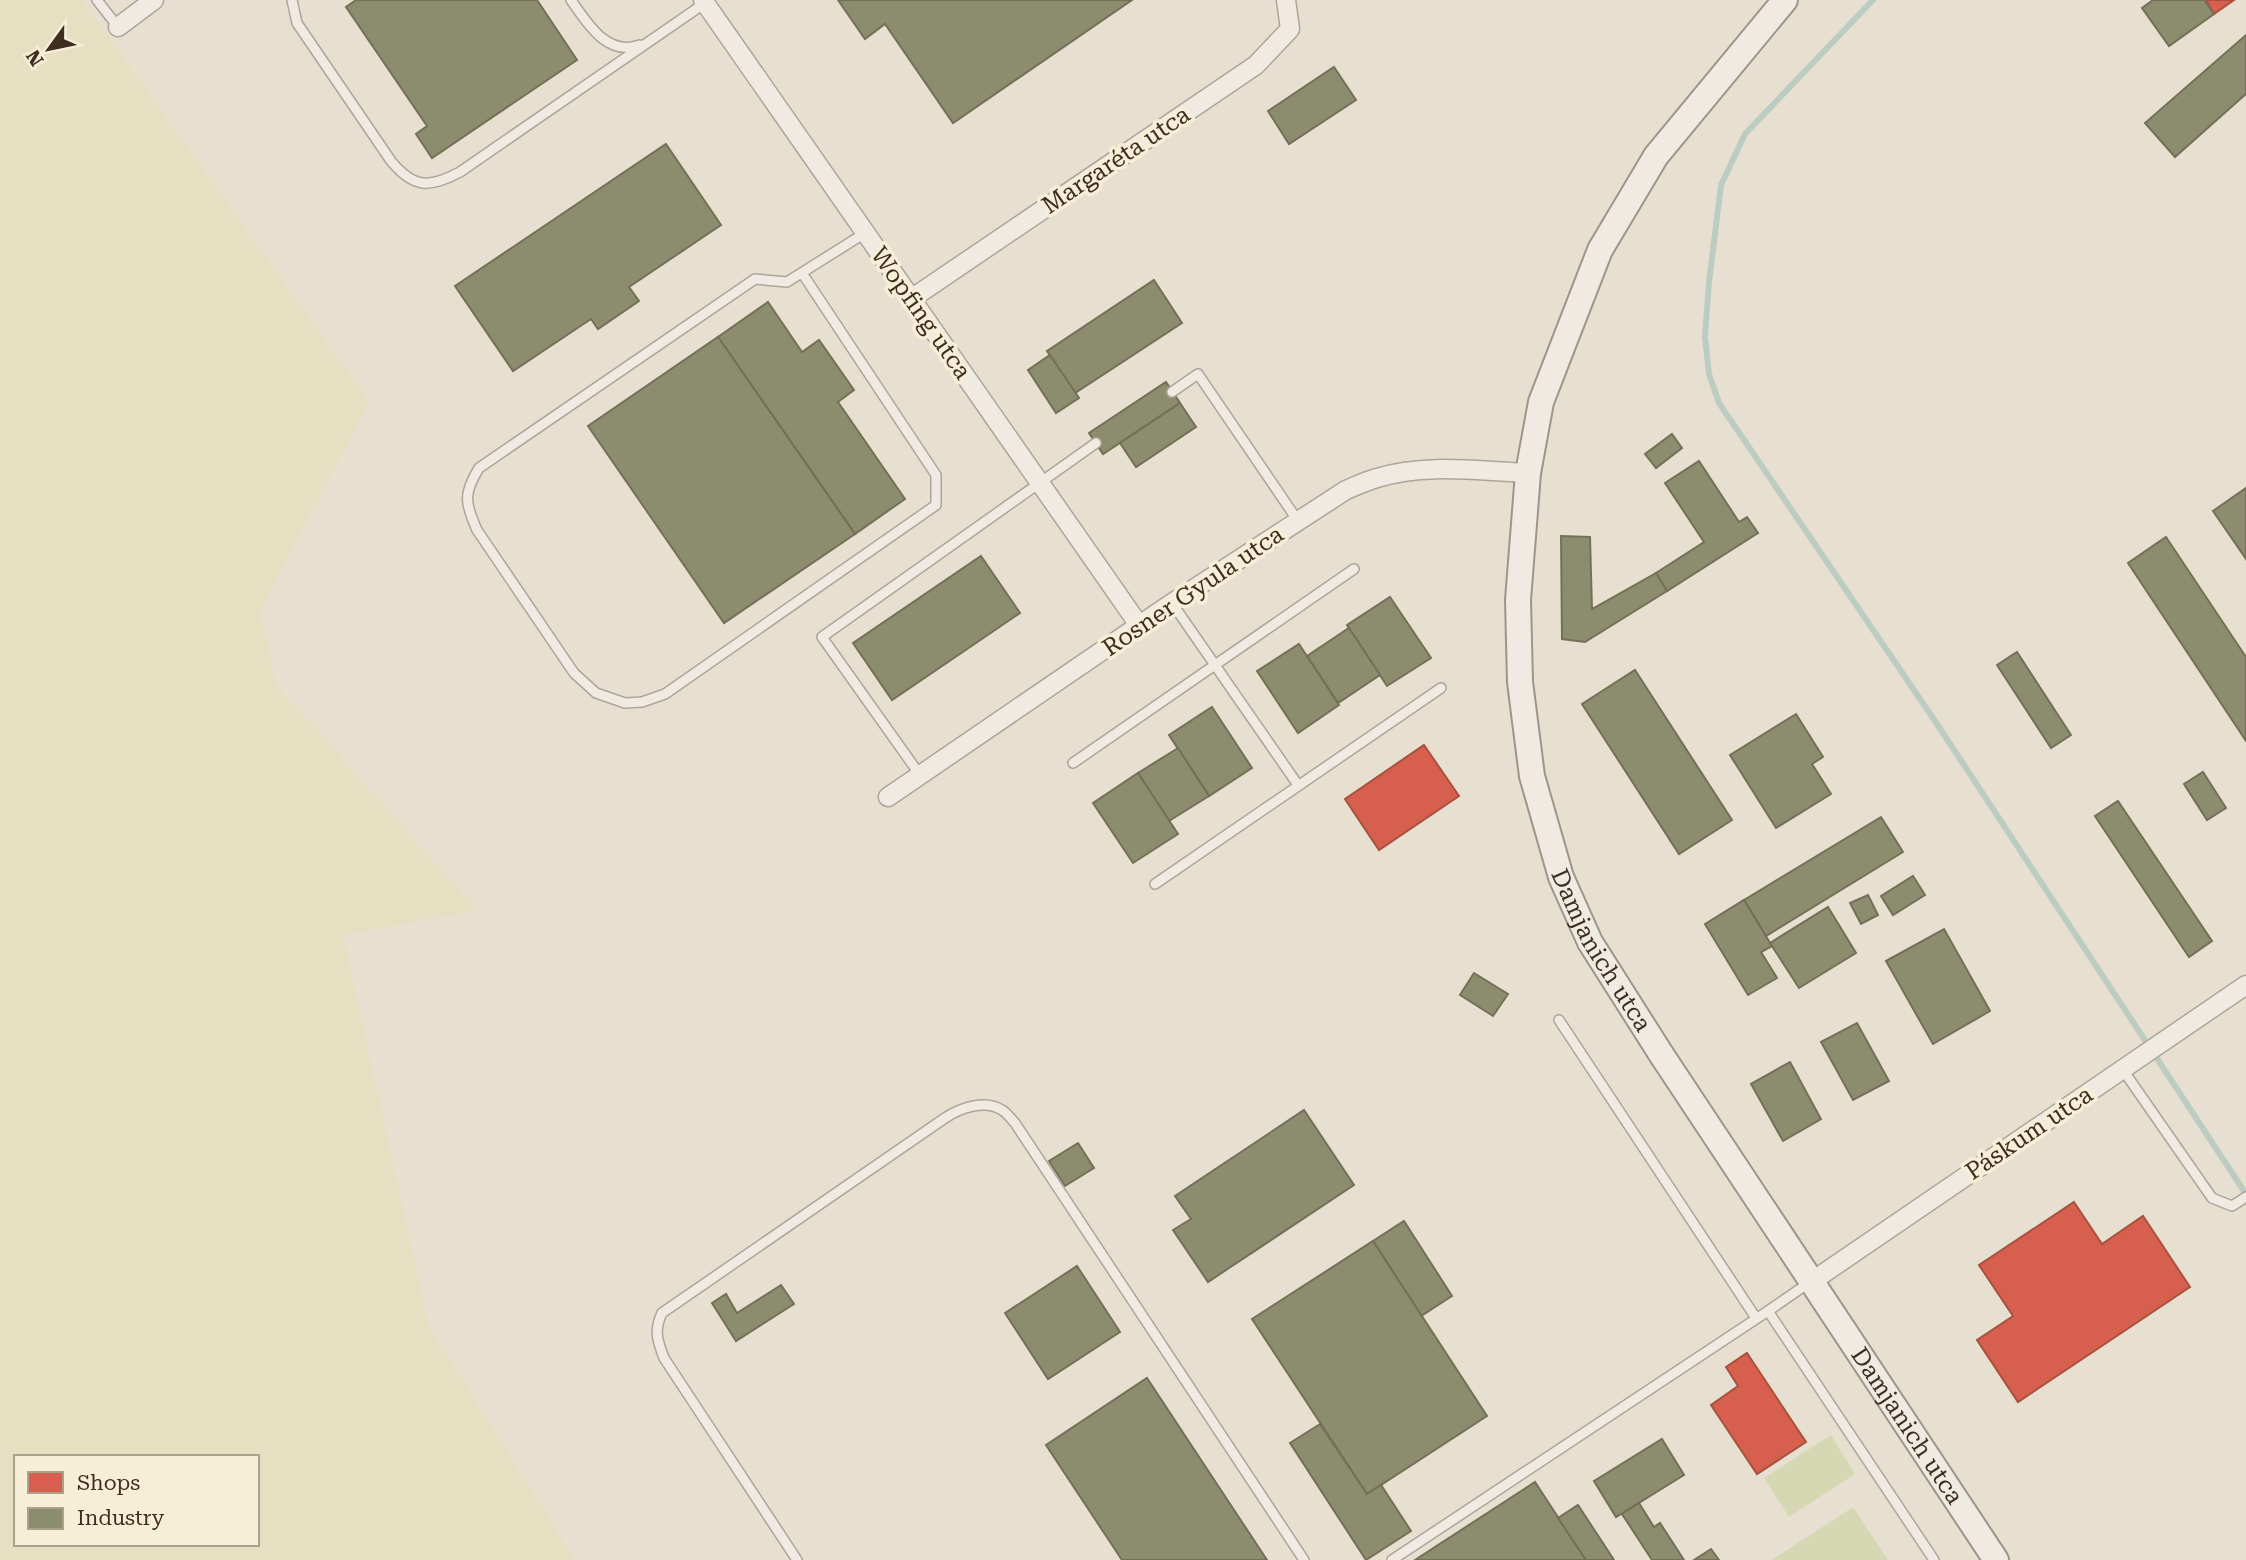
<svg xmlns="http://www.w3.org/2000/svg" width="2246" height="1560" viewBox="0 0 2246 1560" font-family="'Roboto Serif',serif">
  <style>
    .farmland { fill: #e6dfc2; fill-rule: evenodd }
    .green { fill: #d6d7b3 }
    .shops { fill: #d6604d; stroke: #a85140; stroke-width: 2 }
    .industry { fill: #8c8c6e; stroke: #747057; stroke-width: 2 }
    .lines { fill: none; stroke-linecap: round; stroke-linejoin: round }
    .stream { stroke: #bcccc2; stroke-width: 6 }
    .lane-casing { stroke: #ada599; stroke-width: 12 }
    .street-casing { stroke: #ada599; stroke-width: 21 }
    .secondary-casing { stroke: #9c958a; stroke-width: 28 }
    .lane { stroke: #efebe3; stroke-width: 9 }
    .street { stroke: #efebe3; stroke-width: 18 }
    .secondary { stroke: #efebe3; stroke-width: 24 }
    .labels { text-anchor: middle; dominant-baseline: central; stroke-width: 7; stroke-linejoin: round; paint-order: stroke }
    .street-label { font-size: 24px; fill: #3d2e20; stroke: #f7eed8 }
  </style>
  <rect width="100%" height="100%" fill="#e7e0d1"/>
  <path class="farmland" d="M0 0H82L369 402 260 611 276 684 477 911 343 935 429 1327 575 1560H0ZM16 1457H257V1544H16Z"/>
  <g class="green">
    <path d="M1831 1435 1855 1474 1789 1517 1764 1478Z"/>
    <path d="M1853 1507 1888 1560H1772Z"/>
  </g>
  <g class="shops">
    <path d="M2206 0H2234L2214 14Z"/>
    <path d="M1424 745 1459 796 1379 850 1345 799Z"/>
    <path d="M2074 1202 2102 1244 2143 1216 2190 1287 2018 1402 1977 1340 2013 1316 1979 1265Z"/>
    <path d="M1747 1353 1806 1442 1757 1474 1711 1405 1738 1386 1726 1367Z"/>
  </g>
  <g class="industry">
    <path d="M356 0H537L577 60 432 158 416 134 427 126 346 7Z"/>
    <path d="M838 0H1132L953 123 885 24 865 39Z"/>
    <path d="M2153 0H2204L2214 14 2169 46 2142 8Z"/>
    <path d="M2246 35V94L2175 157 2145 123Z"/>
    <path d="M1334 67 1356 100 1289 144 1268 111Z"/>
    <path d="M666 144 721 225 629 287 639 301 598 329 591 319 513 371 455 286Z"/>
    <path d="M1154 280 1182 323 1075 393 1047 351Z"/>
    <path d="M768 302 802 352 819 340 854 390 838 402 905 499 855 534 718 337Z"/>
    <path d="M718 337 855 534 724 623 588 426Z"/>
    <path d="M1050 355 1079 398 1056 413 1028 370Z"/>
    <path d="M1166 382 1180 403 1103 454 1089 433Z"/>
    <path d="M1180 403 1196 427 1136 467 1120 443Z"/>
    <path d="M1672 434 1682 448 1656 468 1645 454Z"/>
    <path d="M1699 461 1739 522 1747 517 1758 533 1667 591 1656 573 1704 542 1665 483Z"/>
    <path d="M2246 488V559L2213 511Z"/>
    <path d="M1561 536 1590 537 1592 609 1656 573 1667 591 1585 642 1562 639Z"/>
    <path d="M2166 537 2246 657V741L2128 563Z"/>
    <path d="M981 556 1020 613 892 700 853 643Z"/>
    <path d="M1390 597 1431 658 1387 686 1347 625Z"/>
    <path d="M1349 628 1380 675 1338 703 1307 656Z"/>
    <path d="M1299 644 1339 705 1298 733 1257 671Z"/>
    <path d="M2017 652 2071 735 2051 748 1997 665Z"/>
    <path d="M1635 670 1732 820 1679 854 1582 704Z"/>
    <path d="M1212 707 1252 768 1209 796 1169 735Z"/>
    <path d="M1796 714 1823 757 1812 764 1831 794 1776 828 1730 755Z"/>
    <path d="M1178 748 1209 796 1169 821 1138 773Z"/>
    <path d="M2203 772 2226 808 2207 820 2184 784Z"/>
    <path d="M1138 773 1178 834 1133 863 1093 803Z"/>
    <path d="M2118 801 2212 941 2189 957 2095 816Z"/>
    <path d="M1881 817 1903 852 1766 936 1744 900Z"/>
    <path d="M1913 876 1925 895 1893 915 1881 896Z"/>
    <path d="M1868 895 1878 915 1861 924 1850 903Z"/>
    <path d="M1744 900 1772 946 1761 952 1777 978 1748 995 1705 924Z"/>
    <path d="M1828 907 1856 953 1799 988 1770 943Z"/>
    <path d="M1944 929 1990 1011 1933 1044 1886 961Z"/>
    <path d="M1474 973 1508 994 1493 1016 1460 995Z"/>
    <path d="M1857 1023 1889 1081 1853 1100 1821 1042Z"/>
    <path d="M1790 1062 1821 1119 1783 1141 1751 1084Z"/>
    <path d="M1304 1110 1354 1185 1208 1282 1173 1230 1191 1219 1175 1196Z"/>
    <path d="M1078 1143 1094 1168 1065 1186 1049 1161Z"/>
    <path d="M1404 1221 1452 1296 1421 1316 1373 1241Z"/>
    <path d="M1373 1241 1487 1416 1367 1494 1252 1319Z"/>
    <path d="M1077 1266 1120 1332 1048 1379 1005 1313Z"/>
    <path d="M781 1285 794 1304 736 1341 712 1303 726 1294 737 1313Z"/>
    <path d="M1147 1378 1267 1560H1122L1046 1445Z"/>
    <path d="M1320 1424 1367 1494 1381 1485 1411 1531 1366 1560 1290 1443Z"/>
    <path d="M1662 1439 1684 1475 1616 1517 1594 1481Z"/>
    <path d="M1535 1482 1586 1560H1415Z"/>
    <path d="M1639 1503 1654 1527 1660 1523 1684 1560H1652L1622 1514Z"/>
    <path d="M1578 1505 1614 1560H1586L1558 1518Z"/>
    <path d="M1711 1549 1719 1560H1694Z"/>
  </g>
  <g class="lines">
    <path class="stream" d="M1873 0 1745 134 1721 185 1709 282 1705 337 1709 374 1719 403 1937 724 2246 1194"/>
    <defs>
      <g id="lane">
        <path d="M97 0 118 27"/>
        <path d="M292 0 297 23 391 161C414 189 430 188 460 172L705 3"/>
        <path d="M571 0C587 23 607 57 640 45"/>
        <path d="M802 273 936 475V505L665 694 642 702 625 703 596 693 574 673 477 530C465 503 463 494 479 468L755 279 787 282 865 233"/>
        <path d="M1172 392 1198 374 1298 521"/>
        <path d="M1172 603 1298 785"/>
        <path d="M1073 763 1354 569"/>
        <path d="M920 775 822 637 1096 443"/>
        <path d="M1155 884 1441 688"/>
        <path d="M1559 1020 1756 1318"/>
        <path d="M2123 1070 2212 1198 2232 1206 2246 1197"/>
        <path d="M1810 1282 1768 1311 1934 1560"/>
        <path d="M797 1560 664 1358C657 1340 654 1330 662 1313L945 1118C960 1108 985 1099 1002 1110 1007 1113 1011 1119 1015 1123L1304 1560"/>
        <path d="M1392 1560 1768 1311"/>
      </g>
      <g id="street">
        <path d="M703 0 1139 625"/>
        <path d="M118 27 154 0"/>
        <path d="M911 299 1256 65 1290 29 1286 0"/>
        <path d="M888 797 1172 603 1346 490C1356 486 1366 481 1377 478 1425 463 1478 471 1528 473"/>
        <path d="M1811 1282 2246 985"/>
      </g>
      <g id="secondary">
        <path id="s1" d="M1785 0 1656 156 1600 250 1541 402 1528 473 1518 600 1520 682 1532 776 1561 877 1590 942 1661 1054 1996 1560"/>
      </g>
    </defs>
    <use href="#lane" class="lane-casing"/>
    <use href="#street" class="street-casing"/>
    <use href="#secondary" class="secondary-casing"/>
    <use href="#lane" class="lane"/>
    <use href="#street" class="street"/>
    <use href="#secondary" class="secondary"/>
  </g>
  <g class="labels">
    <g class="street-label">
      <text transform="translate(1116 160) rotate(-34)">Margaréta utca</text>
      <text transform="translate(921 313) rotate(55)">Wopfing utca</text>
      <text transform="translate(1193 591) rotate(-34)">Rosner Gyula utca</text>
      <text stroke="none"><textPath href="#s1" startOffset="1040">Damjanich utca</textPath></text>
      <text transform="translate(2029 1133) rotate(-34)">Páskum utca</text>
      <text stroke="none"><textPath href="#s1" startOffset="1606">Damjanich utca</textPath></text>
    </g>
  </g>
  <rect x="14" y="1455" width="245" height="91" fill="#f7eed8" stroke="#ada18e" stroke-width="2"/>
  <rect x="28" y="1472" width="35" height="21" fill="#d6604d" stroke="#ada18e" stroke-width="2"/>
  <text x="77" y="1490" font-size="21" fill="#3d2e20">Shops</text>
  <rect x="28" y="1508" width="35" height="21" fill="#8c8c6e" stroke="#ada18e" stroke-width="2"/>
  <text x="77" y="1525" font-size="21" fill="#3d2e20">Industry</text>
  <g transform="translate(49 49) rotate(237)" stroke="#f7eed8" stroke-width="5" paint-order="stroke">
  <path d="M0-5L12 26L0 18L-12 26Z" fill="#3d2e20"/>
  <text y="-10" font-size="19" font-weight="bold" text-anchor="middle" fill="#3d2e20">N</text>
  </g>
</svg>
